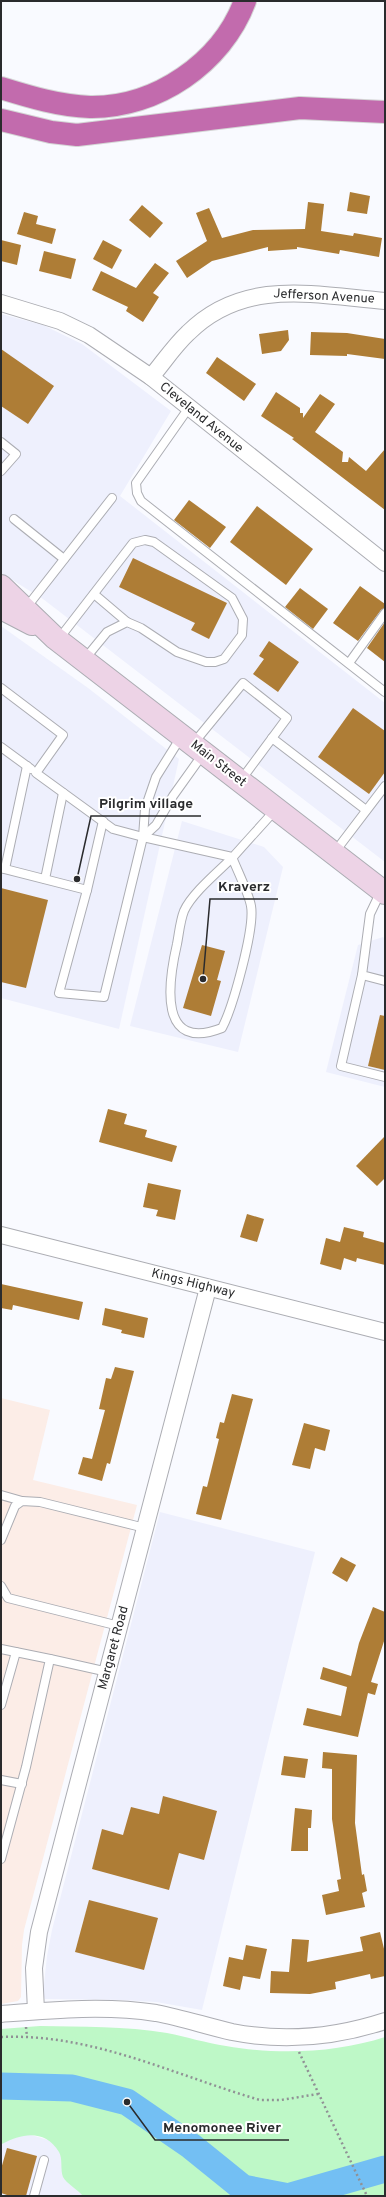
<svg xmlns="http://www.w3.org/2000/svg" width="386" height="2197" viewBox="0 0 386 2197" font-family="Overpass,sans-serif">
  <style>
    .built { fill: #eef0fd }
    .education { fill: #fcede7 }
    .green { fill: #bef8c7 }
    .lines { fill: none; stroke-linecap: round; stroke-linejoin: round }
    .river { stroke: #73bff3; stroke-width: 27 }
    .building { fill: #ae7d36 }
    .lane-casing { stroke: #acadb3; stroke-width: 10 }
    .street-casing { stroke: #acadb3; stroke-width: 18 }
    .secondary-casing { stroke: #acadb3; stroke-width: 24 }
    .highway-casing { stroke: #d4d5d5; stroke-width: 24 }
    .path { stroke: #909195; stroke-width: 2.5; stroke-dasharray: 2 3; stroke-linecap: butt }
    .lane { stroke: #fff; stroke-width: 8 }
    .street { stroke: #fff; stroke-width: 16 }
    .secondary { stroke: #edd3e6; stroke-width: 22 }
    .highway { stroke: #c26bad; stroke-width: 22 }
    .labels { text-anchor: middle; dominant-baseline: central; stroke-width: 4; stroke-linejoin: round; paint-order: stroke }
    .street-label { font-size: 13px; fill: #2a2b2d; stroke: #fff }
    .leader { fill: none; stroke: #2a2b2d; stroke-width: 1.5 }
    .callout-dot { fill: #2a2b2d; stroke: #fff; stroke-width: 1.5 }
    .callout-label { font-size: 14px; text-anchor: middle; font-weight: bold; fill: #2a2b2d; stroke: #fff; stroke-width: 4; stroke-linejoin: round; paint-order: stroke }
  </style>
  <rect width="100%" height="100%" fill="#f9faff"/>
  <g class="built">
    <path d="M1 314 43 325 82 344 171 411 120 496 385 703V862L43 599 1 573Z"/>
    <path d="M1 626 88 688 179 759 119 1029 1 998Z"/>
    <path d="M182 821 264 847 283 867 238 1052 130 1026Z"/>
    <path d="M383 937 385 939V1087L326 1072 358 945Z"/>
    <path d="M160 1512 315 1552 202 2010 156 2002 121 2000 45 1999 43 1994 47 1956 52 1930Z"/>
    <path d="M7 2128 103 2156 92 2196H1V2149Z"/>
  </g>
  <path class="education" d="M1 1398 50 1410 33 1480 137 1505 24 1930 22 1945 21 1997 18 2001 1 2004Z"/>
  <path class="green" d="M40 2026C82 2027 125 2026 167 2033 187 2037 206 2043 226 2046 277 2055 336 2053 385 2037V2196H83C78 2190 66 2183 63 2177 60 2169 63 2159 59 2152 45 2129 22 2133 2 2144L1 2149V2029Z"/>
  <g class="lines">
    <g class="river">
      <path d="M1 2086 72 2088 127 2102 191 2146 243 2188 284 2196"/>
      <path d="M291 2196 385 2169"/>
    </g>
  </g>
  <g class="building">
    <path d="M350 192 370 196 367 214 347 211Z"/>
    <path d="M308 202 324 204 321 231 353 236 354 233 382 238 379 257 340 250 339 254 297 247V249L268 251V247L212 261 187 278 176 261 207 241 196 213 209 208 222 238 253 230 305 229Z"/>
    <path d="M142 205 163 223 150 238 129 220Z"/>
    <path d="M24 212 38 216 36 224 56 229 52 244 17 234Z"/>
    <path d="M1 240 21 245 17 265 1 261Z"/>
    <path d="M103 240 122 250 112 269 93 259Z"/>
    <path d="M44 251 76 259 71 279 39 271Z"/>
    <path d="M155 263 169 273 153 293 159 297 143 322 126 311 128 307 92 290 101 271 136 288Z"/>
    <path d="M288 330 289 340 281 351 262 354 259 334Z"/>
    <path d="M311 332 347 333 385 339V359L347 354V356L310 355Z"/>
    <path d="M1 349 54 386 28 424 1 406Z"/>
    <path d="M217 357 256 384 244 401 206 373Z"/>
    <path d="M276 392 300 408V413H303V418L320 394 335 404 315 432 343 452 342 462H348L349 457 366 471 385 449V510L292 439 294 438 261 416Z"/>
    <path d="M189 500 226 527 210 548 174 520Z"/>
    <path d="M257 506 313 549 286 585 230 542Z"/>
    <path d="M133 558 227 603 209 639 191 630 195 623 119 587Z"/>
    <path d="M360 586 385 604V608L381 610 358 641 333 623Z"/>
    <path d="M300 588 328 609 313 629 285 607Z"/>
    <path d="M385 622V662L367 648Z"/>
    <path d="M269 641 299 662 278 692 253 674 264 659 259 656Z"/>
    <path d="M353 708 385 731V772L369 794 318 757Z"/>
    <path d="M1 888 48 900 26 988 1 982Z"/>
    <path d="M202 945 225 951 217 980 221 981 211 1016 183 1008Z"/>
    <path d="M380 1015 385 1016V1070L368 1066Z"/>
    <path d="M108 1109 127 1114 124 1124 147 1130 145 1137 177 1146 172 1162 99 1142Z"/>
    <path d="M385 1136V1178L377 1186 356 1166Z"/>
    <path d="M148 1183 181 1190 175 1220 156 1216 158 1210 143 1207Z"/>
    <path d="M247 1214 264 1219 257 1242 240 1237Z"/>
    <path d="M344 1227 364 1232 363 1237 385 1243V1265L357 1258 356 1262 344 1258 341 1270 320 1264 326 1238 340 1242Z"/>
    <path d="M1 1284 83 1302 79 1320 13 1305 12 1310 1 1308Z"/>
    <path d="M105 1308 148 1318 144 1338 121 1333 122 1330 102 1325Z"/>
    <path d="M115 1367 134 1371 110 1464 107 1463 102 1481 78 1474 83 1457 92 1459 105 1410 99 1409 106 1378 111 1379Z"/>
    <path d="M232 1394 253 1399 221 1520 196 1514 203 1486 207 1487 219 1439 216 1438 220 1422 224 1423Z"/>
    <path d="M304 1423 330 1430 325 1451 315 1448 310 1469 292 1465Z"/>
    <path d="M341 1557 356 1565 347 1582 332 1573Z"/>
    <path d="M373 1607 385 1612V1638L371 1682 378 1684 375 1695 368 1693 358 1737 303 1725 307 1708 341 1716 347 1687 320 1679 323 1667 351 1676 359 1643Z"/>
    <path d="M323 1752 357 1755 355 1823 362 1875 364 1874 367 1891 362 1893 365 1907 326 1915 322 1895 339 1891 337 1880 341 1879 332 1819V1769L322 1768Z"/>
    <path d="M284 1756 308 1759 305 1778 281 1775Z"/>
    <path d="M163 1796 217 1811 204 1860 179 1853 169 1890 92 1869 102 1829 123 1835 131 1807 159 1814Z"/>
    <path d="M295 1808 312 1810 311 1828H308V1851H291Z"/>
    <path d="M89 1900 158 1918 144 1970 75 1952Z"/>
    <path d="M380 1932 385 1953V1976L371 1979 370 1974 335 1982 336 1989 310 1994 270 1993 271 1971 289 1972 292 1939 309 1940 307 1962 363 1951 360 1937Z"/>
    <path d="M246 1945 267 1949 260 1979 243 1976 240 1990 223 1986 229 1957 243 1960Z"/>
    <path d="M7 2148 37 2156 26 2196H10L1 2193V2169Z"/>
  </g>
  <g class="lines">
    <defs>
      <g id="lane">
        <path d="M188 409 136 483 137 493 141 501 385 692"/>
        <path d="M1 442 16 454 1 471"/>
        <path d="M14 519 64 559"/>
        <path d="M94 594 127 622"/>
        <path d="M26 608 112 498"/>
        <path d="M58 640 133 543 145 540 154 542 232 598 243 619 242 635 224 659 215 662H206L177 652 141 628 127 622 107 632 84 660"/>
        <path d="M349 663 385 613"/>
        <path d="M1 688 63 735 36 773 113 829 143 837 104 997 59 993 87 890 1 868"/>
        <path d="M272 738 366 810"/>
        <path d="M193 744 243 683 287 718 241 780"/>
        <path d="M1 747 31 769"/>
        <path d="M143 837 232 857C237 870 249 894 251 906 255 928 233 1007 222 1028 158 1053 168 983 177 944 179 934 180 921 184 911 192 893 219 871 233 857 247 841 262 825 276 809"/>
        <path d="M143 837 145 809 156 777 181 737"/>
        <path d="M143 837 156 825 173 796 203 754"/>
        <path d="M334 853 385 786"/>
        <path d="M5 869 27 766"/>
        <path d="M45 879 63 793"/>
        <path d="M87 890 103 821"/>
        <path d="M381 891 370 914 362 975 385 981"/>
        <path d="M362 975 341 1066 385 1077"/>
        <path d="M1 1495 22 1501"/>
        <path d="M1 1540 15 1506 22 1501 40 1502 145 1528"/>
        <path d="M1 1586 8 1598 119 1626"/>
        <path d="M1 1649 50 1659 26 1767 1 1859"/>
        <path d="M50 1659 108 1672"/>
        <path d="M1 1705 16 1652"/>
        <path d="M1 1780 22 1784"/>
        <path d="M34 2196 44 2160"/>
      </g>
      <g id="street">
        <path d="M1 303 60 321 89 335 151 377 385 563"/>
        <path d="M151 377C163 363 174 346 188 333 244 277 315 295 385 301"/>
        <path d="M1 1235 385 1332"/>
        <path d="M36 2011 34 1968 39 1932 208 1288"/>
        <path d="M1 2014C51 2010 105 2005 156 2013 182 2018 206 2026 232 2032 283 2042 336 2037 385 2021"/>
      </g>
      <g id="secondary">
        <path d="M1 586 55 638 385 893"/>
        <path d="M1 608 32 624"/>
      </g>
      <g id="highway">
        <path d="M1 88C30 97 60 106 90 107 156 108 222 63 245 1"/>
        <path d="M1 120 51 132 77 135 300 108 385 112"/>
      </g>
    </defs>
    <use href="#lane" class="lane-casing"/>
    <use href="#street" class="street-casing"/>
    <use href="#secondary" class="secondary-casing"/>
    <use href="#highway" class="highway-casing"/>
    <g class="path">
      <path d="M26 2027 27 2037"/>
      <path d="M1 2037C92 2033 174 2075 260 2100H281L318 2094"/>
      <path d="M299 2052 367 2196"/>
    </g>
    <use href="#lane" class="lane"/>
    <use href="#street" class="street"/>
    <use href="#secondary" class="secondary"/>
    <use href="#highway" class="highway"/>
  </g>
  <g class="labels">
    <g class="street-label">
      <text transform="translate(324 297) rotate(3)">Jefferson Avenue</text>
      <text transform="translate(201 418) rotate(39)">Cleveland Avenue</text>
      <text transform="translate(218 764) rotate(38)">Main Street</text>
      <text transform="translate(193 1284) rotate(14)">Kings Highway</text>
      <text transform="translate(114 1648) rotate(-75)">Margaret Road</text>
    </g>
  </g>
  <path class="leader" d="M77 879L91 816H201M203 979L210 899H278M127 2102L155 2140H289"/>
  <g class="callout-dot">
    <circle cx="77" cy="879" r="4"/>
    <circle cx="203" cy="979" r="4"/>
    <circle cx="127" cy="2102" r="4"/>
  </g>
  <g class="callout-label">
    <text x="146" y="808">Pilgrim village</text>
    <text x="244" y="891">Kraverz</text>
    <text x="222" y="2132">Menomonee River</text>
  </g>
  <rect width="386" height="2197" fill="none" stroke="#2a2b2d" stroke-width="4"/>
</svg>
